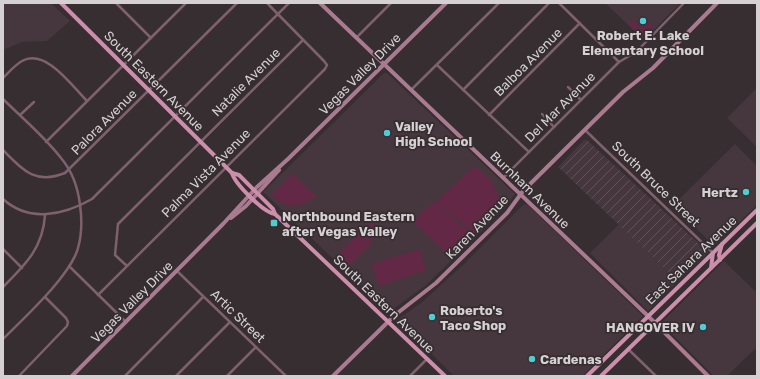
<svg xmlns="http://www.w3.org/2000/svg" width="760" height="379" viewBox="0 0 760 379" font-family="Rubik,sans-serif">
  <style>
    .built { fill: #45373d }
    .industrial { fill: url(#industrial-furrows) }
    .grass { fill: #642847 }
    .lines { fill: none; stroke-linecap: round; stroke-linejoin: round }
    .street { stroke: #7f616e; stroke-width: 2.5 }
    .secondary { stroke: #aa7b90; stroke-width: 4 }
    .primary { stroke: #cc8eaa; stroke-width: 4 }
    .poi-dot { fill: #51ccd3; stroke: #362e31; stroke-width: 1.5 }
    .labels { text-anchor: middle; dominant-baseline: central; stroke-width: 3.5; stroke-linejoin: round; paint-order: stroke }
    .poi-label { font-size: 13px; font-weight: bold; fill: #d5d0d2; stroke: #362e31; text-anchor: start }
    .street-label { font-size: 13px; fill: #d5d0d2; stroke: #362e31 }
  </style>
  <defs>
    <pattern id="industrial-furrows" width="10" height="10" patternUnits="userSpaceOnUse"><rect width="10" height="10" fill="#45373d"/><path d="M-1 1l2-2M0 10L10 0M9 11l2-2" fill="none" stroke="#5f5358"/></pattern>
  </defs>
  <rect width="100%" height="100%" fill="#362e31"/>
  <g class="built">
    <path d="M3 3H51L70 21 47 41 22 42 3 50Z"/>
    <path d="M605 3H680L644 40Z"/>
    <path d="M384 73H387L515 194 503 209 473 240 425 286 389 312 263 192Z"/>
    <path d="M757 88V147L727 118Z"/>
    <path d="M735 144 757 166V205L714 246 673 205Z"/>
    <path d="M527 204 643 316 582 376H454L397 320 421 303 463 265 523 205Z"/>
    <path d="M619 224 678 281 648 311 590 253Z"/>
    <path d="M724 261 757 293V347L727 376H714L663 325 662 322Z"/>
  </g>
  <path class="industrial" d="M584 140H587L708 252 678 281 558 167Z"/>
  <g class="grass">
    <path d="M632 20 640 27 647 21 653 26 642 37 628 24Z"/>
    <path d="M475 166 491 180 499 198 492 217 474 233 438 203 439 199Z"/>
    <path d="M292 174 316 196C301 209 285 209 271 195Z"/>
    <path d="M435 201 472 235 450 256 413 222 425 209Z"/>
    <path d="M371 222 381 231 369 242 371 244 345 270 334 258Z"/>
    <path d="M420 249 426 270 379 286 372 264Z"/>
  </g>
  <g class="lines">
    <g class="street">
      <path d="M116 3 151 38"/>
      <path d="M559 3 619 62"/>
      <path d="M356 38 391 3"/>
      <path d="M437 65 529 152"/>
      <path d="M3 78C9 72 15 65 22 61 46 48 72 86 87 101"/>
      <path d="M568 87 581 100"/>
      <path d="M411 90 499 3"/>
      <path d="M463 90 549 3"/>
      <path d="M3 99C22 118 44 136 61 158 72 171 78 188 80 205 82 219 82 234 78 248 71 275 24 318 3 339"/>
      <path d="M542 114 554 127"/>
      <path d="M20 115 34 102"/>
      <path d="M489 115 580 23"/>
      <path d="M585 130 713 253"/>
      <path d="M46 142 186 3"/>
      <path d="M3 150C23 170 35 185 65 173L237 3"/>
      <path d="M503 178 619 62 636 52 684 3"/>
      <path d="M3 199C29 223 64 215 92 199L289 3"/>
      <path d="M3 249 22 268"/>
      <path d="M69 266 126 322"/>
      <path d="M127 266 115 255 118 224 303 40"/>
      <path d="M177 271 286 376"/>
      <path d="M3 287C25 265 43 248 45 215"/>
      <path d="M98 295 325 69 327 65 324 61 267 3"/>
      <path d="M628 349 656 376"/>
      <path d="M19 376 67 326 68 322 66 318 45 297"/>
      <path d="M125 376 203 297"/>
      <path d="M176 376 230 322"/>
      <path d="M227 376 256 347"/>
      <path d="M410 376 427 359"/>
    </g>
    <g class="secondary">
      <path d="M320 3 648 316 708 376"/>
      <path d="M231 218 246 206 279 170"/>
      <path d="M72 376 223 224 257 187 288 159 446 3"/>
      <path d="M333 376 395 315 436 283 507 213 523 191 623 92 653 68 717 3"/>
    </g>
    <g class="primary">
      <path d="M61 3 232 173C235 184 264 213 275 214"/>
      <path d="M232 173 239 175 273 209 275 214 445 376"/>
      <path d="M720 260 719 255 722 244"/>
      <path d="M711 268 713 253"/>
      <path d="M587 376 757 210"/>
      <path d="M601 376 757 223"/>
    </g>
  </g>
  <g class="poi-dot">
    <circle cx="643" cy="21" r="4"/>
    <circle cx="387" cy="133" r="4"/>
    <circle cx="746" cy="192" r="4"/>
    <rect x="270" y="219" width="8" height="8" rx="2"/>
    <circle cx="432" cy="317" r="4"/>
    <circle cx="703" cy="327" r="4"/>
    <circle cx="532" cy="359" r="4"/>
  </g>
  <g class="labels">
    <g class="poi-label">
      <text x="643" y="35" text-anchor="middle">Robert E. Lake<tspan x="643" dy="15">Elementary School</tspan></text>
      <text x="395" y="126">Valley<tspan x="395" dy="15">High School</tspan></text>
      <text x="738" y="192" text-anchor="end">Hertz</text>
      <text x="282" y="216">Northbound Eastern<tspan x="282" dy="15">after Vegas Valley</tspan></text>
      <text x="440" y="310">Roberto's<tspan x="440" dy="15">Taco Shop</tspan></text>
      <text x="695" y="327" text-anchor="end">HANGOVER IV</text>
      <text x="540" y="359">Cardenas</text>
    </g>
    <g class="street-label">
      <text transform="translate(528 62) rotate(-45)">Balboa Avenue</text>
      <text transform="translate(360 74) rotate(-45)">Vegas Valley Drive</text>
      <text transform="translate(154 81) rotate(45)">South Eastern Avenue</text>
      <text transform="translate(246 82) rotate(-45)">Natalie Avenue</text>
      <text transform="translate(560 107) rotate(-45)">Del Mar Avenue</text>
      <text transform="translate(104 122) rotate(-45)">Palora Avenue</text>
      <text transform="translate(206 173) rotate(-45)">Palma Vista Avenue</text>
      <text transform="translate(656 184) rotate(44)">South Bruce Street</text>
      <text transform="translate(530 190) rotate(44)">Burnham Avenue</text>
      <text transform="translate(477 227) rotate(-46)">Karen Avenue</text>
      <text transform="translate(691 260) rotate(-44)">East Sahara Avenue</text>
      <text transform="translate(132 302) rotate(-45)">Vegas Valley Drive</text>
      <text transform="translate(384 304) rotate(44)">South Eastern Avenue</text>
      <text transform="translate(238 316) rotate(44)">Artic Street</text>
    </g>
  </g>
  <rect width="760" height="379" fill="none" stroke="#d5d0d2" stroke-width="8"/>
</svg>
